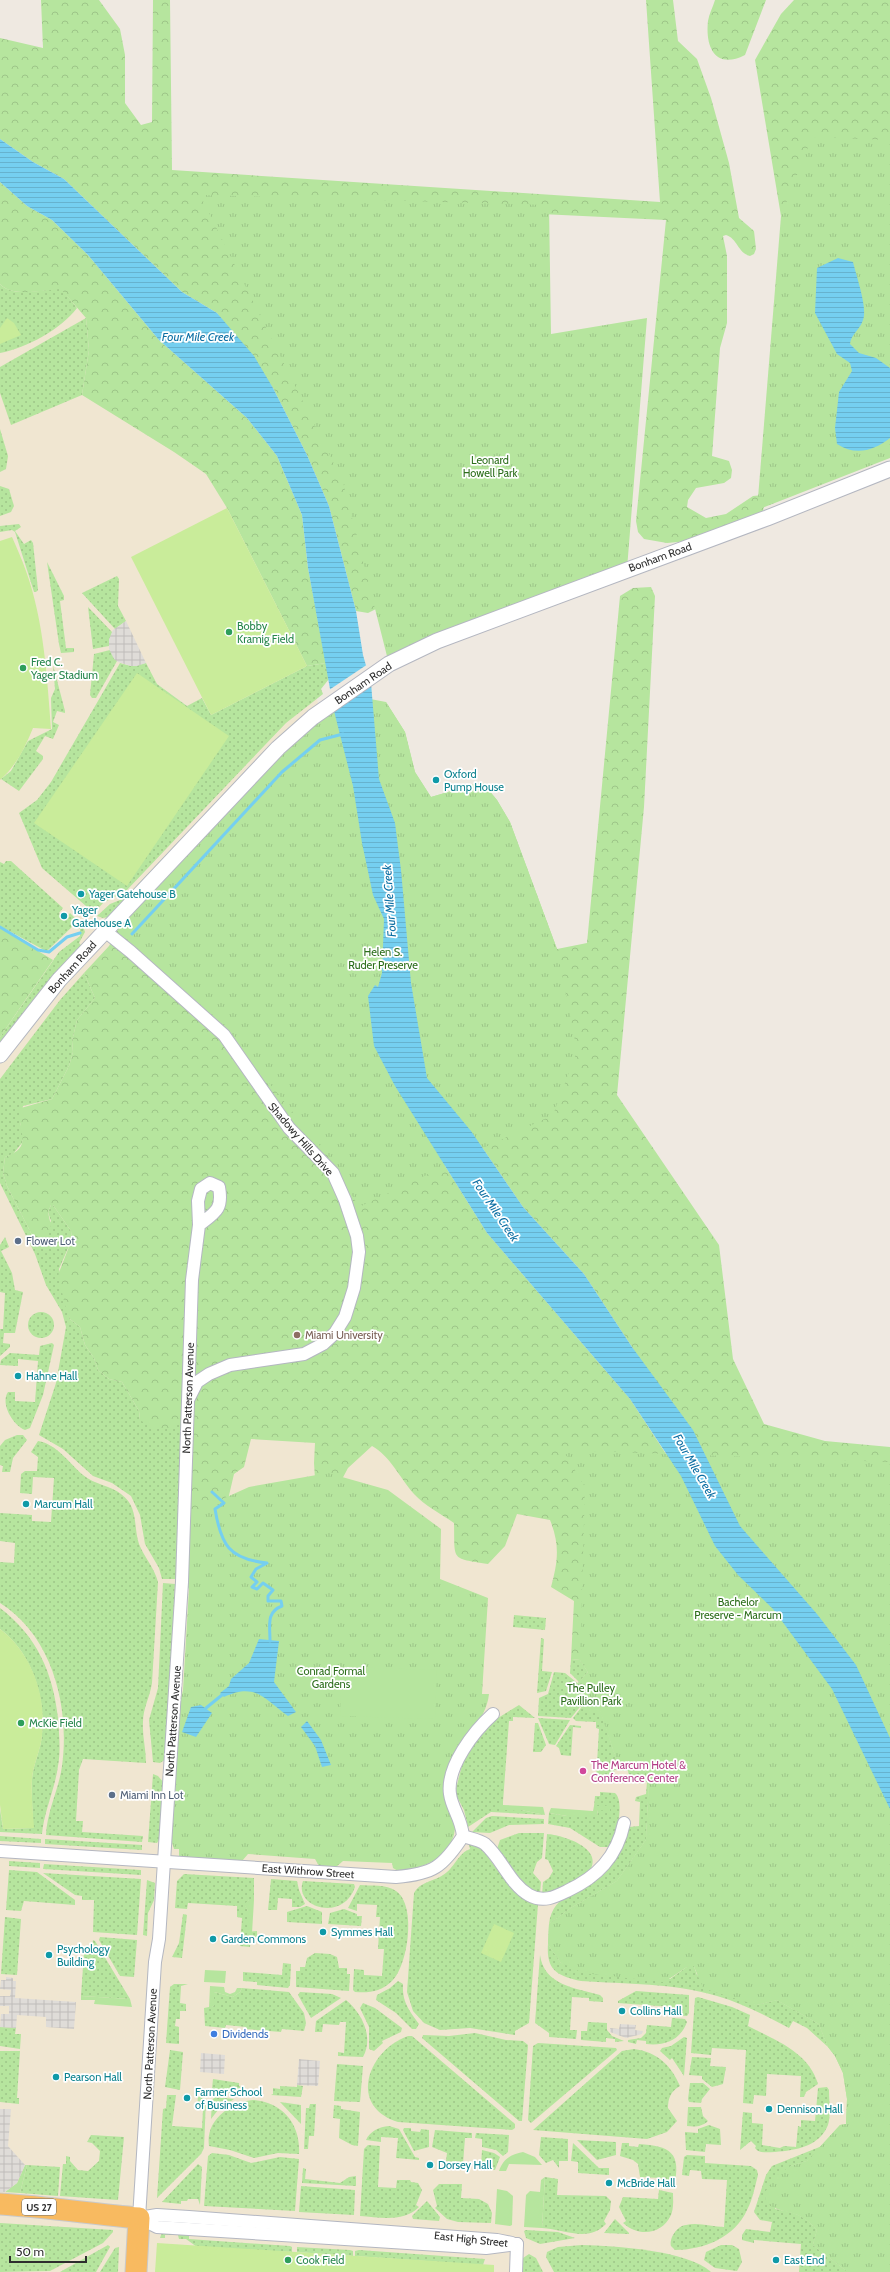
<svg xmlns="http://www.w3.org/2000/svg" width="890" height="2272" viewBox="0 0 890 2272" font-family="Cabin,sans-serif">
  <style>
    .education { fill: #f0e6d1 }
    .grass { fill: url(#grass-dots) }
    .forest { fill: url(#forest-crowns) }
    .park { fill: url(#park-tufts) }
    .garden { fill: #b6e59e }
    .pitch { fill: #c9ec9a }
    .plaza { fill: url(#plaza-grid) }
    .water { fill: url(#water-rules) }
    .pier { fill: #efe9e1 }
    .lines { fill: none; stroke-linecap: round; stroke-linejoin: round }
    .stream { stroke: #75cff0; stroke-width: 3 }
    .minor-casing { stroke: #b4b7c1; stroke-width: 14 }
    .tertiary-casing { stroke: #b4b7c1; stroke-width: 17 }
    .trunk-casing { stroke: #c9c9c9; stroke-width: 23 }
    .minor { stroke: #fff; stroke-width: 12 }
    .tertiary { stroke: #fff; stroke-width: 15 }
    .trunk { stroke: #f8ba60; stroke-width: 21 }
    .leisure-dot { fill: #2e9e5b; stroke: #fff; stroke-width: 1.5 }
    .culture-dot { fill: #0f9aa8; stroke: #fff; stroke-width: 1.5 }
    .service-dot { fill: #5c6f8a; stroke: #fff; stroke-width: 1.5 }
    .education-dot { fill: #8d6e63; stroke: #fff; stroke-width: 1.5 }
    .hotel-dot { fill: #d1479c; stroke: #fff; stroke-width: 1.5 }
    .shop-dot { fill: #3f7fe0; stroke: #fff; stroke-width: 1.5 }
    .labels { text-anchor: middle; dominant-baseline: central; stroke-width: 3.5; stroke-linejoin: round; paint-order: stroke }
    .shield { fill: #fff; stroke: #6d6d6d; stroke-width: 1 }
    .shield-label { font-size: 10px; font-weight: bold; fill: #2e2e2e }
    .park-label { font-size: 11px; fill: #2c6e1b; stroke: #fff }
    .street-label { font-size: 11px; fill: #2e2e2e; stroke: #fff }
    .leisure-label { font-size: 11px; fill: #27864d; stroke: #fff; text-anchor: start }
    .culture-label { font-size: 11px; fill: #0d838f; stroke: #fff; text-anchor: start }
    .service-label { font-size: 11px; fill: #4e5e75; stroke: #fff; text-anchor: start }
    .education-label { font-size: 11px; fill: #785e54; stroke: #fff; text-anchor: start }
    .hotel-label { font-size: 11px; fill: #b23c85; stroke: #fff; text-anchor: start }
    .shop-label { font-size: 11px; fill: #366cbe; stroke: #fff; text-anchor: start }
    .water-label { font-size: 12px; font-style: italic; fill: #0d6fa3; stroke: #fff }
  </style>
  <defs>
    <pattern id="grass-dots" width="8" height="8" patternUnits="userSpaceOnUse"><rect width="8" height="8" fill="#b6e59e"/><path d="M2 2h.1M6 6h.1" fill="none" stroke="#9dc588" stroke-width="1.8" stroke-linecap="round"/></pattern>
    <pattern id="forest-crowns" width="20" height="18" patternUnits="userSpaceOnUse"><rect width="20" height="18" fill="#b6e59e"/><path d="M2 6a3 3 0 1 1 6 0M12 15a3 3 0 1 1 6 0" fill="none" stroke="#9dc588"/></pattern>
    <pattern id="park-tufts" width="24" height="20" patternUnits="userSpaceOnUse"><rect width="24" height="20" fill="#b6e59e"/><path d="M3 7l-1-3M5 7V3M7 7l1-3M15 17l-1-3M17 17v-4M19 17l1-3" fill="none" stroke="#9dc588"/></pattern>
    <pattern id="plaza-grid" width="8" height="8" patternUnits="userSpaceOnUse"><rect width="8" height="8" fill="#dfdcd8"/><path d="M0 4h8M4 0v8" fill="none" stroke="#c0bdba"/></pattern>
    <pattern id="water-rules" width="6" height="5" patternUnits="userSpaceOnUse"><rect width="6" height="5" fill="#75cff0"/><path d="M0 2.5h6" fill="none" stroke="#66b2ce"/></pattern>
  </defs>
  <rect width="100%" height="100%" fill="#efe9e1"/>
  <path class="education" d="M0 230 256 457 320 711 386 861 737 1541 890 2272H0Z"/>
  <g class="grass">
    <path d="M0 284C13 298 43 290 61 288L77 308C61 329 27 348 0 353Z"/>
    <path d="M86 318 89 350 82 395 11 425 0 393V367Z"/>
    <path d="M0 429 8 456 6 469 0 472Z"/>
    <path d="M0 486 9 489 14 506 11 512 0 516Z"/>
    <path d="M19 524 21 527 15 531 24 544 31 540 33 543 38 590 36 592H34L15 532 12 530 0 532V526Z"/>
    <path d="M47 562 64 596V600L60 601 66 648H74V652L61 653 59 644Z"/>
    <path d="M117 576 119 579 118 606 126 621 115 629 82 593Z"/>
    <path d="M88 607 112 632 109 646 93 649Z"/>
    <path d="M110 650 117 661 96 698H92L90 695 94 654Z"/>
    <path d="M120 663 131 666 146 663 157 684 187 706 202 698 211 715 307 666 326 663 329 679 321 689 323 694 286 723 126 891 103 903 94 913 42 868 19 813 37 800 51 782Z"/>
    <path d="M53 665 65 711V713L57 711 53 722 59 725 53 739 45 736 36 751 43 756V759L19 791 1 779 11 771 28 741 52 729 51 698 55 689Z"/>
    <path d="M302 716 304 717 109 917 103 918 97 916 110 904 125 898 275 740Z"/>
    <path d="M6 861H11L63 908 59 913 65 919 70 913 83 926 85 932 79 943 82 946 0 1044V1037L59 952 80 936V929L74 925 47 951 44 950 0 926V862L4 864Z"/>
    <path d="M84 973 95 998 77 1020 72 1041 73 1052 69 1066 52 1099 23 1106 20 1123 24 1135 22 1143 13 1154 5 1157 3 1173 7 1186 31 1233 38 1241 51 1221 48 1212 51 1205H53L71 1231 72 1239 59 1269 70 1319 80 1327 85 1345 94 1358 98 1370 109 1379 122 1382 139 1411 140 1420 182 1417 178 1569 176 1579H162L159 1568 145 1544 140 1515 131 1496 112 1483 93 1476 63 1449 39 1435 56 1383 66 1327 62 1312 46 1285 35 1254 0 1183V1079L60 1000Z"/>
    <path d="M5 1237 9 1247 1 1251 12 1273 15 1290 23 1292 15 1333H4L3 1343 10 1344V1347L0 1356V1329H3L5 1293 0 1292V1245Z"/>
    <circle cx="41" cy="1325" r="13"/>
    <path d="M52 1343 54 1345 43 1395 30 1428 25 1430C13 1425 0 1404 8 1392H15V1401L35 1402 38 1361 18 1359V1366L0 1365 1 1360 10 1353 39 1355 40 1346Z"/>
    <path d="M17 1435H23L27 1440 13 1458 10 1472H2L3 1466 0 1465V1446L5 1440Z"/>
    <path d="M38 1441C57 1444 69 1463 83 1475 95 1485 110 1485 121 1494 139 1507 133 1526 139 1544 144 1557 154 1567 158 1582L152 1683C150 1697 143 1708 143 1722 142 1735 146 1749 146 1763L83 1759 79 1770 76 1821H83L82 1832 143 1836 142 1842 46 1835C47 1811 59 1789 62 1766 70 1708 53 1636 0 1603V1562L14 1563 15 1543 0 1541V1513L32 1515V1521L51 1522 54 1478 33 1477 32 1494 20 1493 21 1474 25 1471H37L38 1457 31 1452Z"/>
    <path d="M163 1583 175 1584 166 1759 160 1763 153 1762 149 1720 158 1688Z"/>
    <path d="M0 1608C37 1636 53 1673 58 1718 59 1734 61 1751 58 1766 55 1789 44 1811 42 1834L0 1832V1809L3 1829 33 1828C33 1812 31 1795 32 1779 33 1764 41 1750 42 1734 46 1696 31 1652 0 1629Z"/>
    <path d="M514 1615 546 1618 545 1630 513 1627Z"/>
    <path d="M541 1638 544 1639 542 1671 552 1672 546 1691 537 1693Z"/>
    <path d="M571 1659 580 1660 588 1672 579 1682 570 1673Z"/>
    <path d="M554 1672 565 1673 586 1690 583 1703 571 1718 538 1716 539 1698 548 1694Z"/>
    <path d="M596 1697 616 1758 623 1765 645 1769 649 1782 646 1840 617 1881 571 1908 549 1924C553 1891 584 1894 605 1873 617 1860 622 1843 629 1827L639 1826 640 1802 635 1801 636 1797 646 1794 647 1782 630 1780 628 1771 614 1770 616 1780 614 1782 596 1780 599 1729 596 1728V1722L576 1721 573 1718 584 1704Z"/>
    <path d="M519 1705 535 1718 513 1717V1721H509L503 1802H499V1810H521L545 1815 491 1812 468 1827 464 1810 455 1793 464 1757 490 1723Z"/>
    <path d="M538 1718 570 1720 555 1745 549 1744Z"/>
    <path d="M535 1723H538L546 1745 541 1752H533Z"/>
    <path d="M570 1725 581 1726V1728L573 1727 571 1756 561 1755 559 1748 556 1746Z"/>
    <path d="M153 1774 158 1776 164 1783 160 1838 157 1843 148 1842Z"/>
    <path d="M600 1792 615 1793C625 1801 617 1839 608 1847H600L570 1828 548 1824 549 1813 567 1816H597L598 1810 606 1806H594L595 1796H600Z"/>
    <path d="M492 1816 544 1819V1824L509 1825 490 1833 472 1832 486 1818Z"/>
    <path d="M519 1833H544L542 1858 537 1862 533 1873 541 1882 540 1894 524 1885 497 1849 500 1840Z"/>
    <path d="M547 1834C562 1835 606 1848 589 1872 585 1877 574 1881 568 1884 559 1889 552 1894 542 1895L543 1882 549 1878 553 1871 548 1860 545 1859Z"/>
    <path d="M0 1836 41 1839V1843L0 1841Z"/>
    <path d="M45 1839 142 1845V1850L45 1844Z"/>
    <path d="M469 1845H474L482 1849C497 1868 514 1898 538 1904L529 2023 515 2031V2035L470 2028 440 2030 424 2023 413 2011 407 1992 414 1893C421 1881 433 1882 443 1875 454 1869 458 1853 470 1849Z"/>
    <path d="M9 1861 40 1863V1868L9 1866Z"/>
    <path d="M44 1864 141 1870V1875L43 1869Z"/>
    <path d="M9 1870 37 1872 75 1900V1905L24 1901 21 1911 6 1910Z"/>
    <path d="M43 1873 141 1879 137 1935 93 1932 94 1900H82V1896L75 1895Z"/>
    <path d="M184 1874 254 1878V1900H249L245 1905 248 1911V1932L257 1931V1937H251L250 1947 240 1946 242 1918 237 1917V1906L188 1903 187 1909 175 1908 177 1881Z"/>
    <path d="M271 1879 297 1881 299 1890 305 1904 300 1907H292V1899L278 1898 277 1910H268Z"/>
    <path d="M147 1880 155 1883 154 1900 148 1913 147 1936 143 1935Z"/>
    <path d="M303 1881 354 1884 355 1887C343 1923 293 1907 303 1881Z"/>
    <path d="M360 1885C371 1886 386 1884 396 1891 417 1905 408 1966 392 1981 381 1992 369 1993 355 1992L353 1990 354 1969 364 1970V1975L382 1976 384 1949H378L380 1917H376L377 1905 357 1904V1911L348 1908Z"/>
    <path d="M307 1906 322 1912V1924L287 1922V1912Z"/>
    <path d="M344 1909 357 1914V1916H362L361 1926 328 1924 330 1913Z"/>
    <path d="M183 1914 187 1915 182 1958 172 1957 179 1943Z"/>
    <path d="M5 1917 21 1919 17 1975 1 1974Z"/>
    <path d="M100 1937 137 1940 134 1977 120 1976 99 1940Z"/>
    <path d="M93 1940 95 1941 130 1999 81 1996 84 1953H91Z"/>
    <path d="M548 1944 561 1963 670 1979 688 1966H694L697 1975 756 2005 777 2000 819 2024 828 2047 807 2028 793 2021 789 2028C766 2016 742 2003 717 1996 673 1983 626 1984 581 1981 558 1976 546 1971 548 1944Z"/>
    <path d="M315 1953 330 1954 337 1957 339 1968H347V1974H350L349 1991 296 1987V1971H300V1967H305L307 1958Z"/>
    <path d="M540 1955C544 1985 575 1988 600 1995L603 1998V2002L589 2001V1998L572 1997 570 2030H577L576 2039 549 2037V2033L535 2023Z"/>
    <path d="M283 1963 291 1964 290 1985 288 1988 257 1985V1982L243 1981V1972L282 1975Z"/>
    <path d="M398 1981 403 1984C402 2002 409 2010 419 2024L416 2029H412L396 2013 376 2000 377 1995 390 1988Z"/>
    <path d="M174 1984H188L181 1986 180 2003 186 2004V2011H180V2019H176L175 2026 179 2027V2044L166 2043 170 1987Z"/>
    <path d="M242 1988 289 1992 304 2013 306 2023 304 2031 282 2029 281 2032 246 2029V2027L226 2025 225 2028 205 2026 204 2008 214 2006V1992L233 1997 240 1992Z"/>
    <path d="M636 1991 689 1995V2013L687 2016 672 2015V2007L618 2003V2001Z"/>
    <path d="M300 1992 332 1994 341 1998 311 2018 298 1995Z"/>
    <path d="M698 1997 732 2007 750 2015 748 2026C775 2040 809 2052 818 2084L806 2092 804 2097H800L801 2076 767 2074 766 2096 754 2095 753 2104 743 2103 746 2050 712 2048 711 2055 691 2053 695 1998Z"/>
    <path d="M346 2000C362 2013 374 2037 363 2057L338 2056V2052L344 2053 346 2022H340L339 2025 323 2024 322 2032H315L316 2021Z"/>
    <path d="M363 2003 375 2008 402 2028 401 2032 382 2041 383 2043 374 2051 369 2049V2027L360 2008Z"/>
    <path d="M672 2018 685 2019 687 2022C680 2041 664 2046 646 2044V2041L637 2040 636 2044 628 2042V2040L641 2038 646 2033 647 2025 671 2027Z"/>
    <path d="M588 2022 607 2023V2030L612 2036 624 2041 615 2042V2039L606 2038V2042L581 2040V2031H587Z"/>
    <path d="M0 2027 16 2028 15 2034H21L20 2049 0 2046Z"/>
    <path d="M475 2033 506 2040 523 2041 528 2045 522 2121H519L422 2038 423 2035 449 2036Z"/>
    <path d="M408 2036H412L515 2124V2128L512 2130 398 2122C347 2106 368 2050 408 2036Z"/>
    <path d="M684 2037 687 2038 684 2076 672 2058 670 2060 660 2051 662 2048 671 2046Z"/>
    <path d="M538 2043 616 2048 617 2050 531 2123 528 2120 533 2046Z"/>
    <path d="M634 2049C657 2052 671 2065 680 2086 671 2091 668 2098 668 2108L677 2121 667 2132 647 2139 533 2130 622 2051Z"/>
    <path d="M170 2050 183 2052 180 2090 165 2087Z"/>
    <path d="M0 2051H20L17 2098H19V2104L0 2102Z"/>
    <path d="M692 2057 711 2058 710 2066 726 2067 723 2084 712 2087 702 2079V2076L689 2075Z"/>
    <path d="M337 2064 363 2066 360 2102 334 2101Z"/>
    <path d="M213 2079 239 2083V2086H245L244 2094 214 2092 212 2089Z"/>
    <path d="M690 2083H703L710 2089 702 2099 701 2103 689 2102 688 2099Z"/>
    <path d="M297 2085 303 2086 301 2097 271 2095 273 2094V2088L280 2089V2086L297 2087Z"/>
    <path d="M818 2088 827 2087 829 2090C829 2100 831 2115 828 2125 819 2147 796 2150 775 2152 768 2152 759 2154 755 2148L756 2146 751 2141 740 2150 743 2112 752 2113V2123L763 2124 762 2145 780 2148 784 2146 796 2147 798 2126 801 2127V2120L815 2121Z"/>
    <path d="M167 2095H176L172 2126 202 2128 203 2110 197 2109 198 2096 206 2099 204 2148 201 2154 157 2198 163 2109 166 2108Z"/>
    <path d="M215 2097 234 2099 218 2110 211 2119 212 2100Z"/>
    <path d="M253 2100C283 2102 301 2125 299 2154L278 2153 254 2158 230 2150 209 2146C205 2120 231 2102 253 2100Z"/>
    <path d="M280 2102 301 2105V2124Z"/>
    <path d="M310 2104H316L314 2136H309L308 2149H304L306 2108H309Z"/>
    <path d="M334 2105 341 2106V2109L360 2112 358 2146 352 2145 339 2138 340 2119 333 2118Z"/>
    <path d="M688 2107H701L703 2116 708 2121C702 2127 694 2127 687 2126Z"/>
    <path d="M709 2125 720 2129 721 2145 706 2144 705 2152 686 2150 685 2132 698 2133V2129Z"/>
    <path d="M389 2126 399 2129 415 2157 419 2158V2160L396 2158 398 2138 381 2137V2142L366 2140C370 2131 379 2127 389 2126Z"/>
    <path d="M404 2128H411V2131L420 2132 421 2129 429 2130V2147L414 2151 403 2130Z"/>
    <path d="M435 2130 472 2133V2138H465L463 2164 446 2161 447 2153 432 2147Z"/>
    <path d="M476 2133 509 2135 508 2152 503 2156 496 2150 482 2147V2139L475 2138Z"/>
    <path d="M91 2135 124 2137 118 2200 60 2196 63 2164H66V2156L70 2157V2161L78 2170 88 2171 99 2161 100 2151 92 2143 87 2142Z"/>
    <path d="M541 2137 568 2139V2161H559V2168L553 2160 546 2163 539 2155Z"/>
    <path d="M577 2140 616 2142V2155L597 2160Z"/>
    <path d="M573 2143 599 2168H609V2175L578 2173V2162L571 2161Z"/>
    <path d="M622 2143H629V2146L638 2147 639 2144C670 2146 682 2152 674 2187L659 2186 660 2178 640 2177 638 2164 633 2160 620 2156Z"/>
    <path d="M368 2145 380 2146 378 2187 396 2188 397 2180H410L411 2182 418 2183 422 2190 416 2205 419 2207C403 2223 379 2217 360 2216L364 2149Z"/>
    <path d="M822 2146 807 2161 791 2166 775 2209C794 2212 804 2215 817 2230L813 2245 848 2272H799L801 2244 754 2240V2243L742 2240V2235L746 2229 770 2232 772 2222 760 2220 754 2212 766 2175 772 2166Z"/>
    <path d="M482 2150 494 2153 500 2157 495 2170H487V2166H481Z"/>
    <path d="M212 2153 229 2155 251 2163 280 2157 299 2159 295 2211 204 2206 208 2156Z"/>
    <path d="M687 2155 705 2156V2163L751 2166 757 2170 758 2175C755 2186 753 2199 747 2210 735 2237 704 2250 675 2250L671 2246C669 2238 677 2226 686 2225 698 2222 713 2227 724 2227L727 2180 702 2179 701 2171 690 2170 689 2176 682 2175 684 2157Z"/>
    <path d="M198 2164 202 2167 200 2205 198 2199H188L187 2201H181V2204L162 2202Z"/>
    <path d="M27 2165 60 2167 58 2196 20 2193Z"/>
    <path d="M303 2168 306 2169 305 2179 340 2183 349 2177 356 2176V2186L302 2183Z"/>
    <path d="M545 2177 558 2179 557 2195 606 2196 611 2201 610 2210 604 2221 606 2224C588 2243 564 2229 542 2228Z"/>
    <path d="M439 2184H462L461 2198 479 2199 488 2204 492 2213 491 2223 458 2222 447 2219 435 2208 437 2206 433 2190Z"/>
    <path d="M301 2186 355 2190 354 2215 299 2212Z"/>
    <path d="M659 2190 673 2193C673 2199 674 2208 671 2215 662 2235 638 2237 623 2223L626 2221 619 2207 623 2197 658 2199Z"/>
    <path d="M427 2201 440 2217 439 2221 413 2219 412 2216Z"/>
    <path d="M615 2219 629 2233V2234L604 2233Z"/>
    <path d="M0 2223 113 2230V2232L103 2243 50 2271 0 2272Z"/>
    <path d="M526 2230 558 2232 575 2238 540 2244 526 2238 524 2231Z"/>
    <path d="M189 2231V2239L290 2246 292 2247V2252L197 2247 186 2239H179L178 2235H165V2238H160L162 2232Z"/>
    <path d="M108 2245 110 2247 96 2272H60Z"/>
    <path d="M582 2245C615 2246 687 2250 711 2272H554L546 2257 547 2252 558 2247Z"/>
    <path d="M721 2245H732L739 2249 742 2262 737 2271 715 2268 704 2260 706 2252Z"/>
    <path d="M119 2247 118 2272H100L115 2248Z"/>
    <path d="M297 2247 350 2250 353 2251V2256L297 2252Z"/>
    <path d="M359 2250 485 2259 483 2265 355 2256V2251Z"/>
    <path d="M529 2254 536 2258 543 2272H521L523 2258Z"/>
  </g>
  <g class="forest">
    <path d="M41 0H99L120 29 125 55V103L141 125 152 122 153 0H170L172 170 660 202 646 0H673L678 41 697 59 711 98 729 163 739 218 754 231 756 249 754 254 750 256C738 253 737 238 726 235L723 236 727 256V323L720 348 712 456 729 461 732 470 731 478 724 483 696 488 688 500 687 507 706 518 726 514 753 496 763 495 765 501 763 511 688 541 667 543 644 539 638 532 636 521 666 220 541 214 356 490 384 605 368 613 356 611 329 506 307 455 273 388 217 313 182 292 64 179 33 162 0 139V38L43 48Z"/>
    <path d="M715 0H766L745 55C716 70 705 48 708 21 709 14 713 7 715 0Z"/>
    <path d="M794 0H890V143L820 155 781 216 755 60 781 14Z"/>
    <path d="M0 182 27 206 52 220 88 255 159 340 247 418 277 456 302 515 308 568 326 663 307 666 227 508 206 474 174 452 82 395 89 350 86 318 61 289C43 290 13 298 0 284Z"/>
    <path d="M651 587 655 596 644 807 617 1095 719 1245 733 1359 764 1424 825 1441 890 1447V1738L740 1526 632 1347 584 1274 523 1207 471 1131 386 702 405 732 415 772 431 797 482 782 497 800 510 822 557 949 587 943 620 596 633 588Z"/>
    <path d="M122 922 395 1086 487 1233 630 1399 681 1477 738 1575 890 2272H848L813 2245 817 2230C797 2207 787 2216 765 2203L766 2191 776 2176 791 2166 807 2161 840 2125 846 2124 847 2099 843 2073 835 2056 828 2047 819 2024 777 2000 756 2005 703 1988 694 1966H688L664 1982 584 1973 561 1963 548 1944 549 1924 571 1908 617 1881 646 1840 649 1782 645 1769 623 1765 616 1758 588 1672 580 1660 571 1659 574 1601 551 1587C558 1561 560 1545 550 1520L517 1514 505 1546 488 1564C450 1558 455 1561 454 1523 441 1514 424 1505 414 1494 400 1478 390 1456 372 1446L348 1468 340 1483 317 1511 314 1463 315 1443 251 1439 244 1467 234 1474 227 1504 188 1546 182 1417C169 1435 157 1431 140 1420L139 1411 122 1382 109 1379 98 1370 94 1358 85 1345 80 1327 70 1319 65 1305 58 1275 72 1239 71 1231 53 1205H51L48 1212 51 1226 44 1239 39 1241 31 1233 7 1186 3 1173 5 1157C37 1146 14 1128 21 1108L52 1099 69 1066 73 1052 72 1041 77 1020 95 998 84 973 109 946Z"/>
    <path d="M0 928 53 960 0 1037Z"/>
  </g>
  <g class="park">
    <path d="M812 137 890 140V458L757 510 781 216Z"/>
    <path d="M200 195 549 205 551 334 647 318 627 569 389 664 343 482Z"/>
    <path d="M365 698 386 702 405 732 415 772 431 797 482 782 497 800 510 822 557 949 577 1051 553 1115 359 1207 329 1157 240 1047 125 935 122 922 276 755 334 711Z"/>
    <path d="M563 1450 890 1462V2272H848L813 2245 817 2230C797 2207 787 2216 765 2203L766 2191 776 2176 791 2166 807 2161 840 2125 846 2124 847 2099 843 2073 835 2056 828 2047 819 2024 777 2000 756 2005 703 1988 694 1966H688L664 1982 584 1973 561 1963 548 1944 549 1924 571 1908 617 1881 646 1840 649 1782 645 1769 623 1765 616 1758 600 1711 588 1713 573 1701V1688L588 1672 580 1660 585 1487Z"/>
    <path d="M328 1473 388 1490 441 1529 440 1579 488 1598 482 1694H489C486 1722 461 1739 452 1764 449 1772 455 1817 455 1829 451 1859 424 1868 398 1871L393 1868 392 1863 343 1861 336 1867 319 1866 315 1859 248 1854 242 1861 182 1857 179 1856V1849H174L170 1836 179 1707 183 1690 189 1589 186 1584 189 1514 249 1487Z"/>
  </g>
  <g class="garden">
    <path d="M342 1667 437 1670 435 1719 340 1716Z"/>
    <path d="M499 1802H503V1805L543 1807 545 1815 521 1810 518 1812 512 1810H499Z"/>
    <path d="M607 1805H610V1811L598 1810 597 1816H567L549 1813 551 1808 593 1811 594 1806H606Z"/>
    <path d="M249 1900H254L252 1933H248V1911L244 1904Z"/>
    <path d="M205 1970 226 1971 225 1983 204 1982Z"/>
    <path d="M210 1986 224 1987 225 1992 230 1994 235 1992 237 1988H242L240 1992 233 1997 214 1992V2006L209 2008Z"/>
    <path d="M81 1996 130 1999 132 2007 94 2004 95 2000H81Z"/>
    <path d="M523 2152 535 2157 542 2165 509 2164 506 2171H499C503 2159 511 2154 523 2152Z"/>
    <path d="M25 2165H27L20 2193 5 2192 17 2183Z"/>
    <path d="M545 2177 542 2228 524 2227 526 2195 530 2191 540 2192 541 2180Z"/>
    <path d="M497 2189 507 2191 513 2196 512 2225 510 2226 495 2224Z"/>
  </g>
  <g class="pitch">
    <path d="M7 318 14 323 21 335 0 344V328Z"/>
    <path d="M227 508 307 666 211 715 131 557Z"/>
    <path d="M12 537C17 548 22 560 26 571 44 621 47 677 51 729L33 728C25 748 16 766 0 780V541Z"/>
    <path d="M137 673 229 736 127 886 34 823Z"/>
    <path d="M0 1629C31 1652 47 1696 42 1735 41 1750 33 1764 32 1779 31 1795 33 1812 34 1828L3 1829 0 1805Z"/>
    <path d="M494 1924 514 1933 501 1962 481 1953Z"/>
    <path d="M157 2243 494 2265V2272H155Z"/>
  </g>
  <g class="plaza">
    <path d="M126 621 146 663 137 666H131L118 662 114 659 109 649V639L113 630Z"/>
    <path d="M6 1977 13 1978V1981H16L15 1998 76 2002 74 2029 46 2027V2017L17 2015 16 2028 0 2027 1 2014H9V2006H0V1996H10L11 1990 0 1989 1 1980H6Z"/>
    <path d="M620 2024 636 2025 635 2030 643 2031 642 2034 626 2038 610 2032V2028L619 2029Z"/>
    <path d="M201 2053 225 2055 224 2074 200 2072Z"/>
    <path d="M299 2059 320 2061 318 2086 297 2085Z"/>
    <path d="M0 2109H11L8 2146 25 2165 17 2183 5 2192H0Z"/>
  </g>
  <g class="water">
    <path d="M0 139 33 162 64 179 182 292 217 313 254 356 273 388 307 455 329 506 356 611 363 655 371 683 379 779 395 823 401 870 411 983 427 1078 471 1131 523 1207 584 1274 632 1347 693 1430 740 1526 817 1614 856 1665 890 1738V1809L832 1689 773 1609 738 1575 715 1546 681 1476 630 1399 487 1233 395 1086 374 1046 368 996 375 985 378 987 382 973 384 919 373 895 362 843 353 786 334 711 308 568 302 515 277 456 247 418 159 340 88 255 52 220 27 206 0 182Z"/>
    <path d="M838 258 853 262C856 275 868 309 863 320 860 330 851 334 850 344L859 353 876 358 890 368V438C874 451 855 456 837 444L835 428 839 392 852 371 850 363 837 354 815 313 817 268Z"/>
    <path d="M259 1639 279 1641 274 1682 296 1712 288 1716C264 1699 256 1682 224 1697L220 1693 229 1686 231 1679 249 1663Z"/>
    <path d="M201 1705 212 1713 196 1737 182 1732 191 1707Z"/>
    <path d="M307 1721 321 1740 331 1765 322 1767 315 1746 301 1727Z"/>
  </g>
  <path class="pier" d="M368 664 373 682 332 712 329 690Z"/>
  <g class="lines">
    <g class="stream">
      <path d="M0 927 38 950 49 952 67 937 80 933"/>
      <path d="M132 934 282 772 320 740 343 734"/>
      <path d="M212 1492 224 1503 215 1509C221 1545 229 1559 267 1563L256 1569 251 1577 257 1582 252 1587 257 1589 263 1583 273 1590 268 1596V1601H281L282 1606C266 1612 270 1625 270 1641"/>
      <path d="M206 1708 222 1695"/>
    </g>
    <defs>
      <g id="minor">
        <path d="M105 931 131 952 224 1035 289 1128 333 1173 345 1200 357 1236 359 1252 354 1288 345 1317 335 1333 323 1344 304 1354 230 1365 209 1374 197 1382 189 1398"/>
        <path d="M463 1836C469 1838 480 1840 485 1844 502 1859 510 1884 529 1895 543 1903 555 1897 567 1891 597 1877 617 1857 624 1823"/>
        <path d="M0 1851 396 1877C433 1874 443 1867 463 1836 461 1817 452 1809 450 1794 446 1767 474 1731 493 1714"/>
        <path d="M139 2218 155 1962 159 1939 182 1582 192 1280 199 1225C216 1212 223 1209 219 1187L210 1183 201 1189 198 1201 199 1225"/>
        <path d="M139 2218 157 2227 486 2248 517 2244"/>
        <path d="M139 2218 157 2215 189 2217 497 2240 512 2243"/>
        <path d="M516 2272 517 2244"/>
      </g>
      <path id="tertiary" d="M0 1055 59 980 278 748 313 717 389 664 437 641 767 518 890 469"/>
      <path id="trunk" d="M0 2204C47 2207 93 2214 139 2218L136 2272"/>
    </defs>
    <use href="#minor" class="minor-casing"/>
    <use href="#tertiary" class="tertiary-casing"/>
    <use href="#trunk" class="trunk-casing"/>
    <use href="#minor" class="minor"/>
    <use href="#tertiary" class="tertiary"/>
    <use href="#trunk" class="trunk"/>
  </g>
  <g class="leisure-dot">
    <circle cx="229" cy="632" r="4"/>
    <circle cx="23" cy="668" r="4"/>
    <circle cx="21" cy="1723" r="4"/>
    <circle cx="288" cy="2260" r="4"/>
  </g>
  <g class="culture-dot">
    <circle cx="436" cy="780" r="4"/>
    <circle cx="81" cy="894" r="4"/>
    <circle cx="64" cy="916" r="4"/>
    <circle cx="18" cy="1376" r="4"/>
    <circle cx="26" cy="1504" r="4"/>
    <circle cx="323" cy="1932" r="4"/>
    <circle cx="213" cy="1939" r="4"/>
    <circle cx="49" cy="1955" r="4"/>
    <circle cx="622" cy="2011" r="4"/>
    <circle cx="56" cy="2077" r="4"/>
    <circle cx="187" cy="2098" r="4"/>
    <circle cx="769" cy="2109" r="4"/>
    <circle cx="430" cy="2165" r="4"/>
    <circle cx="609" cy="2183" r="4"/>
    <circle cx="776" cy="2260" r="4"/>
  </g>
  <g class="service-dot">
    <circle cx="18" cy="1241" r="4"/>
    <circle cx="112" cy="1795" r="4"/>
  </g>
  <circle class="education-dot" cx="297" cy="1335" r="4"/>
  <circle class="hotel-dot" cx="583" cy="1771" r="4"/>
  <circle class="shop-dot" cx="214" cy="2034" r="4"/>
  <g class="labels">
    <rect class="shield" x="22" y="2199" width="34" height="16" rx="3"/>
    <g class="shield-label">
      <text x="39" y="2207">US 27</text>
    </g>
    <g class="park-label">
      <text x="490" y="460">Leonard<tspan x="490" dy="13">Howell Park</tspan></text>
      <text x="383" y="952">Helen S.<tspan x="383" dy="13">Ruder Preserve</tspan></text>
      <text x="738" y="1602">Bachelor<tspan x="738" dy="13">Preserve - Marcum</tspan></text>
      <text x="331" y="1671">Conrad Formal<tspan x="331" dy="13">Gardens</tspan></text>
      <text x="591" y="1688">The Pulley<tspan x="591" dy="13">Pavillion Park</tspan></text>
    </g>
    <g class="street-label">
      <text transform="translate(660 557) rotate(-20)">Bonham Road</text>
      <text transform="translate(363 683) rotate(-34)">Bonham Road</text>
      <text transform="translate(72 967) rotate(-48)">Bonham Road</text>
      <text transform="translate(301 1139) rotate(49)">Shadowy Hills Drive</text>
      <text transform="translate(188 1398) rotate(-88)">North Patterson Avenue</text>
      <text transform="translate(173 1721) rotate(-86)">North Patterson Avenue</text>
      <text transform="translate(308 1871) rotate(4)">East Withrow Street</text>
      <text transform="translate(150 2044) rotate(-87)">North Patterson Avenue</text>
      <text transform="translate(471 2239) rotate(6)">East High Street</text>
    </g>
    <g class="leisure-label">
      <text x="237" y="626">Bobby<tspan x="237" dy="13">Kramig Field</tspan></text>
      <text x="31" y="662">Fred C.<tspan x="31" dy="13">Yager Stadium</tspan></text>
      <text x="29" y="1723">McKie Field</text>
      <text x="296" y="2260">Cook Field</text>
    </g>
    <g class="culture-label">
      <text x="444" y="774">Oxford<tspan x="444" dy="13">Pump House</tspan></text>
      <text x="89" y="894">Yager Gatehouse B</text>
      <text x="72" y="910">Yager<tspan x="72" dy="13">Gatehouse A</tspan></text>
      <text x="26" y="1376">Hahne Hall</text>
      <text x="34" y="1504">Marcum Hall</text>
      <text x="331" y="1932">Symmes Hall</text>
      <text x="221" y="1939">Garden Commons</text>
      <text x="57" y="1949">Psychology<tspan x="57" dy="13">Building</tspan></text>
      <text x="630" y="2011">Collins Hall</text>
      <text x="64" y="2077">Pearson Hall</text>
      <text x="195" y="2092">Farmer School<tspan x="195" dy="13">of Business</tspan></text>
      <text x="777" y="2109">Dennison Hall</text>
      <text x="438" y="2165">Dorsey Hall</text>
      <text x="617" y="2183">McBride Hall</text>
      <text x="784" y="2260">East End</text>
    </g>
    <g class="service-label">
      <text x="26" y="1241">Flower Lot</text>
      <text x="120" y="1795">Miami Inn Lot</text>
    </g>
    <g class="education-label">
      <text x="305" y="1335">Miami University</text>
    </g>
    <g class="hotel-label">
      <text x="591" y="1765">The Marcum Hotel &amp;<tspan x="591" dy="13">Conference Center</tspan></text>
    </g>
    <g class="shop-label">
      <text x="222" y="2034">Dividends</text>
    </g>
    <g class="water-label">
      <text x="198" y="336">Four Mile Creek</text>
      <text transform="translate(389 901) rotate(-94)">Four Mile Creek</text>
      <text transform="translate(496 1210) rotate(56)">Four Mile Creek</text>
      <text transform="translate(695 1466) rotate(60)">Four Mile Creek</text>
    </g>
  </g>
  <path d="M10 2256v6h76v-6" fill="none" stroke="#2e2e2e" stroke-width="2"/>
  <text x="16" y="2256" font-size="12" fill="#2e2e2e" stroke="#ffffff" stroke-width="3" paint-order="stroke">50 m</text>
</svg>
